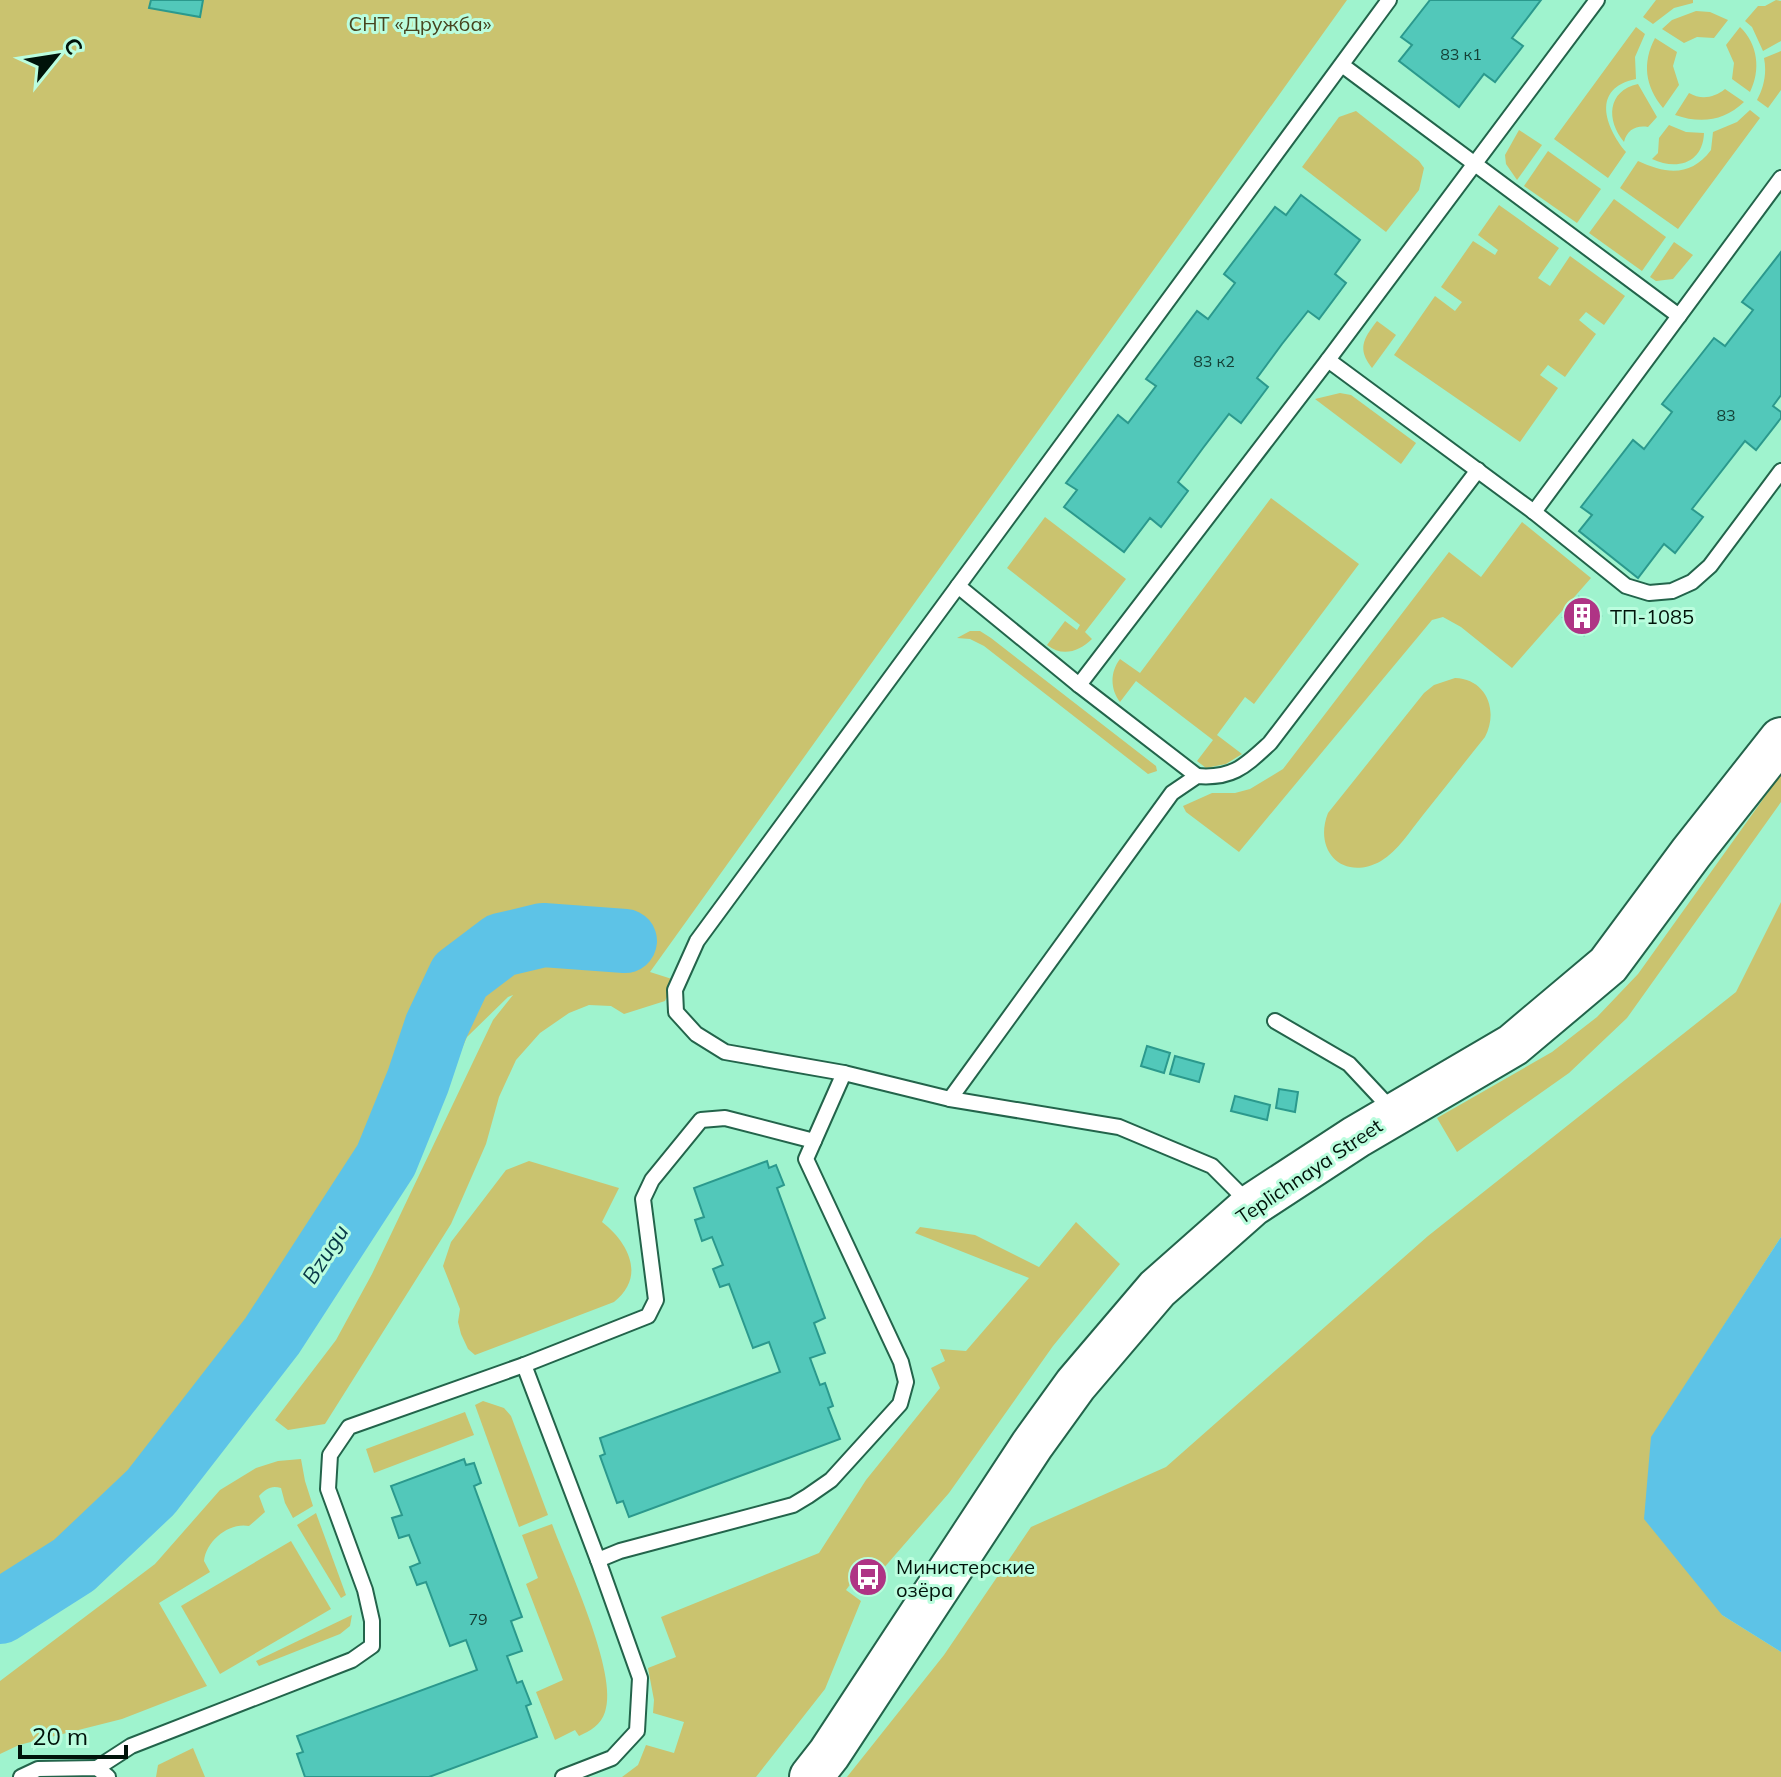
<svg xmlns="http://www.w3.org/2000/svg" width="1781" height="1777" viewBox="0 0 1781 1777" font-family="Mulish,sans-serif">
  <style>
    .green { fill: #cac36f }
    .water { fill: #5dc3e7 }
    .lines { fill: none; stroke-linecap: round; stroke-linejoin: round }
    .river { stroke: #5dc3e7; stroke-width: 64 }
    .building { fill: #52c8ba; stroke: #2b998d; stroke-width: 2 }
    .lane-casing { stroke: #23644b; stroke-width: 18 }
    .secondary-casing { stroke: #23644b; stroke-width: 46 }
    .lane { stroke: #fff; stroke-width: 14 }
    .secondary { stroke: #fff; stroke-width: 42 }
    .labels { text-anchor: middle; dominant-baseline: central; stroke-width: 6; stroke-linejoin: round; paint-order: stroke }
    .number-label { font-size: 16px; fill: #144036 }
    .park-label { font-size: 20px; fill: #47441f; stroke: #bbfdde }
    .poi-label { font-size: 20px; fill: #00130a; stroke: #bbfdde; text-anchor: start }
    .street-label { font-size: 20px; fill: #00130a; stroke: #bbfdde }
    .water-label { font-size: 22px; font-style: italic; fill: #073746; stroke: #bbfdde }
  </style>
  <rect width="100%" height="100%" fill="#9ff3ce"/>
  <g class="green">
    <path d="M0 0H1347L650 972 675 980 665 1001 624 1014 611 1006 589 1005 569 1013 540 1033 516 1060 499 1097 486 1144 451 1224 325 1424 288 1430 275 1420 336 1340 372 1274 493 1020 513 995 508 997 467 1037 433 1114 377 1222 273 1375 203 1468 81 1580 0 1637Z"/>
    <path d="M1656 0H1693V3L1674 8 1653 24 1643 17Z"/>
    <path d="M1776 0 1781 1V41L1763 51 1752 27 1745 21 1758 6H1765Z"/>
    <path d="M1696 11 1710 12 1728 20 1714 38 1697 37 1684 43 1662 29 1672 20Z"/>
    <path d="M1636 27 1645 34 1635 57 1636 79C1591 88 1605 127 1626 152L1608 178 1554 139Z"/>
    <path d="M1740 27C1758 44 1761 70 1750 92L1732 79 1734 63 1726 45Z"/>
    <path d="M1655 38 1677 52 1673 66 1679 85 1663 108C1645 86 1642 63 1655 38Z"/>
    <path d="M1781 51V90L1768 108 1757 100C1764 87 1767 73 1764 58Z"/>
    <path d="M1638 84 1657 117 1648 127C1636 125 1627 130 1624 142 1606 120 1607 91 1638 84Z"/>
    <path d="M1725 89 1744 102C1724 121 1701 124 1675 115L1689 93C1701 100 1714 98 1725 89Z"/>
    <path d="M1750 110 1760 118 1678 229 1620 188 1638 161C1666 174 1691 177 1711 150L1713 132 1737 122Z"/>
    <path d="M1356 111 1419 161 1424 168 1419 190 1386 232 1302 167 1339 117Z"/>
    <path d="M1669 125 1686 132 1704 133C1703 163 1677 171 1652 159L1658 153 1659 138Z"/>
    <path d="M1519 130 1542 145 1517 180 1506 164 1505 155Z"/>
    <path d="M1548 151 1601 189 1577 223 1524 186Z"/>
    <path d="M1614 199 1666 237 1642 271 1589 233Z"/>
    <path d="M1499 205 1559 248 1538 278 1550 286 1570 256 1625 296 1604 325 1586 312 1579 320 1596 334 1565 377 1548 365 1540 375 1558 388 1520 442 1394 355 1435 296 1455 311 1462 302 1441 287 1473 241 1495 255 1498 250 1478 235Z"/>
    <path d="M1674 242 1693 255 1673 279 1656 281 1650 277Z"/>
    <path d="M1377 321 1396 335 1372 368C1357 349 1363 339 1377 321Z"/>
    <path d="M1340 393 1351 395 1416 443 1401 464 1315 399Z"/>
    <path d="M1271 498 1359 564 1254 704 1245 697 1217 735 1242 754 1226 764 1206 768 1197 761 1213 740 1136 681 1120 702C1110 689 1110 672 1120 659L1140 673Z"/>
    <path d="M1045 517 1126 579 1085 632 1092 639C1079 652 1062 657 1047 645L1065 621 1077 630 1080 625 1007 568Z"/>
    <path d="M1522 522 1591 578 1512 668 1461 627 1443 617 1432 620 1239 852 1186 812 1183 806 1212 793H1235L1250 789 1283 769 1449 552 1481 577Z"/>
    <path d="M970 631H980L991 638 1156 766 1157 771 1148 774 984 646 970 639 957 638Z"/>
    <path d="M1455 678C1486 679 1499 710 1485 737 1464 763 1444 789 1423 815 1410 831 1398 851 1381 861 1343 882 1313 851 1328 813L1424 693 1434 685Z"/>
    <path d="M1781 774V802L1627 1018 1569 1073 1457 1152 1437 1118 1552 1052 1597 1017 1638 974Z"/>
    <path d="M1781 902V1237L1652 1437 1722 1615 1781 1652V1777H847L944 1655 1031 1527 1166 1467 1428 1236 1736 992Z"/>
    <path d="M529 1161 619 1188 602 1222C629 1243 646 1277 614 1302L475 1355 468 1349 461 1334 458 1322 460 1309 443 1266 451 1242 506 1170Z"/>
    <path d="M1076 1222 1120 1264 1053 1346 949 1493 882 1570 867 1562 846 1590 861 1601 825 1689 756 1777H622L638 1765 646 1745 674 1753 684 1722 653 1713 654 1700 648 1668 676 1657 661 1617 819 1553 866 1480 940 1388 931 1368 945 1361 940 1349 966 1351 1029 1278 915 1233 920 1227 975 1235 1039 1267Z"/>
    <path d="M483 1401 504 1408 511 1416 548 1515 519 1527 475 1405Z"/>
    <path d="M465 1412 474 1435 374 1473 366 1449Z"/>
    <path d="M301 1459 305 1481 313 1506 293 1518 285 1503 281 1488C271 1485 266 1489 259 1496L265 1512 249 1526C229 1522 206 1541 204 1561L210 1572 159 1603 207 1686 122 1719 19 1745 0 1754V1681L155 1564 220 1490 256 1468 278 1461Z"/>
    <path d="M316 1513 346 1595 341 1598 297 1525Z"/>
    <path d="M552 1524C567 1565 619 1674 605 1712 601 1725 590 1731 579 1736L575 1730 555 1740 536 1692 563 1680 526 1584 538 1578 522 1535Z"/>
    <path d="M291 1541 331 1609 220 1674 181 1606Z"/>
    <path d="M352 1615 350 1626 340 1634 259 1666 256 1661Z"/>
    <path d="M193 1748 205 1777H156L158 1765Z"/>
  </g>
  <path class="water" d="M1781 1237V1652L1722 1615 1644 1519 1651 1437Z"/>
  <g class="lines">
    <path class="river" d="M0 1612 74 1565 151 1492 272 1336 386 1160 418 1081 436 1027 460 976 501 945 543 935 625 941"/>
  </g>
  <g class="building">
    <path d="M151 0H203L200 17 149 8Z"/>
    <path d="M1430 0H1541L1512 38 1523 46 1495 82 1484 74 1459 107 1399 61 1412 45 1401 37Z"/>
    <path d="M1301 195 1360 240 1335 274 1346 283 1319 319 1308 311 1282 344 1257 378 1268 387 1241 423 1229 414 1203 448 1178 482 1188 491 1161 527 1150 518 1124 552 1064 507 1077 490 1066 483 1118 415 1128 423 1156 386 1146 379 1197 311 1208 319 1235 283 1224 274 1275 207 1286 215Z"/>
    <path d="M1781 252V395L1773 406 1781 412V418L1756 450 1745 441 1692 509 1703 517 1675 553 1664 544 1638 578 1579 531 1592 515 1581 507 1633 440 1644 449 1660 428 1672 412 1662 404 1714 338 1725 346 1753 310 1742 302Z"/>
    <path d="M1579 597 1601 616 1584 635 1563 617Z"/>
    <path d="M1147 1046 1170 1053 1164 1073 1141 1066Z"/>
    <path d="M1175 1056 1204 1064 1199 1082 1170 1074Z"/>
    <path d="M1279 1089 1298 1092 1295 1112 1276 1108Z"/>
    <path d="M1235 1096 1270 1105 1267 1120 1231 1111Z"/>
    <path d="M767 1161 769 1168 776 1165 784 1185 777 1188 825 1318 814 1323 825 1353 810 1358 820 1385 825 1383 833 1406 828 1408 840 1439 629 1517 623 1501 617 1503 600 1456 605 1454 600 1438 780 1372 769 1342 753 1348 729 1284 720 1287 713 1269 723 1265 712 1237 702 1241 695 1220 704 1217 694 1188Z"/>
    <path d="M464 1459 466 1465 474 1463 481 1483 474 1486 522 1617 511 1621 522 1651 507 1656 517 1683 522 1681 531 1704 526 1706 537 1737 429 1777H305L297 1754 303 1752 297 1736 477 1670 466 1640 450 1646 426 1582 417 1585 410 1567 420 1563 409 1535 399 1538 392 1518 402 1515 391 1486Z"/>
  </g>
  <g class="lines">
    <defs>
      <g id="lane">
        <path d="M1342 65 1679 316"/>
        <path d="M1328 360 1534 512 1626 586 1649 593 1672 591 1692 582 1710 566 1781 471"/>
        <path d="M1534 512 1781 178"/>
        <path d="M1079 685 958 586 1389 0"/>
        <path d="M1197 776 1079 685 1328 360 1597 0"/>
        <path d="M1275 1021 1349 1064 1392 1110"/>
        <path d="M844 1073 725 1052 696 1034 676 1012 675 990 697 941 958 586"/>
        <path d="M950 1099 1172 793 1197 776C1233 779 1245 766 1270 743L1478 470"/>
        <path d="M524 1365 598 1560"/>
        <path d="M97 1768 131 1746 352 1660 372 1646V1621L365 1590 328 1489 330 1455 349 1427 524 1365 648 1316 656 1300 643 1199 652 1180 701 1120 725 1118 814 1141"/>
        <path d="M21 1777 38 1769 97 1768 108 1777"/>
        <path d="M563 1777 612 1758 637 1731 640 1678 598 1560 620 1551 793 1505 808 1496 831 1480 900 1404 906 1382 901 1362 806 1159 844 1073 950 1099 1119 1127 1212 1166 1248 1202"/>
      </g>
      <path id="secondary" d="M811 1777 829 1754 1032 1445 1076 1384 1157 1289 1252 1205 1356 1137 1513 1045 1608 965 1691 853 1781 739"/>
    </defs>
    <use href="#lane" class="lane-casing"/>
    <use href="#secondary" class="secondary-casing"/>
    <use href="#lane" class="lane"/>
    <use href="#secondary" class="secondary"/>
  </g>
  <defs>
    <symbol id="building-disc" viewBox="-11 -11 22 22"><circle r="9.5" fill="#af3485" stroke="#bbfdde"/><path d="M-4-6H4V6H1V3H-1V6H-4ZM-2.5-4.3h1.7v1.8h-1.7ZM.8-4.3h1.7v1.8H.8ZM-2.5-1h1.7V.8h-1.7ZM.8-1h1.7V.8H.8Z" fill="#fff"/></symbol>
    <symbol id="bus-disc" viewBox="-11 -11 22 22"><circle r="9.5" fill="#af3485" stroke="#bbfdde"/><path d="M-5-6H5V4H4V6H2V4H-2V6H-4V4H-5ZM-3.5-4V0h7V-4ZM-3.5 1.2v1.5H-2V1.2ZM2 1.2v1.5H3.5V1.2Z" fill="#fff"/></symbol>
  </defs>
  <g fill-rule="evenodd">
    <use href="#building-disc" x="1560" y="594" width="44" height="44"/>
    <use href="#bus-disc" x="846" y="1555" width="44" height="44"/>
  </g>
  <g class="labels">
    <g class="number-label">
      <text x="1461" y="54">83 к1</text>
      <text x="1214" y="361">83 к2</text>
      <text x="1726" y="415">83</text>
      <text x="478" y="1619">79</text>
    </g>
    <g class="park-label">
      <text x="420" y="23">СНТ «Дружба»</text>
    </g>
    <g class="poi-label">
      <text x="1610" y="616">ТП-1085</text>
      <text x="896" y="1566">Министерские<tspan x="896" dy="23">озёра</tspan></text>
    </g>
    <g class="street-label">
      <text transform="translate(1309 1171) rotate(-34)">Teplichnaya Street</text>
    </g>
    <g class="water-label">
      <text transform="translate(325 1254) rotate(-57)">Bzugu</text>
    </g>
  </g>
  <g transform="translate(56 56) rotate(60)" stroke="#bbfdde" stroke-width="6" paint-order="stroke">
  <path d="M0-6L14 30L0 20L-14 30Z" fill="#00130a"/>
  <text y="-12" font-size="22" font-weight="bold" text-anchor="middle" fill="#00130a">С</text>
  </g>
  <path d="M20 1745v12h106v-12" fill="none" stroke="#00130a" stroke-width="4"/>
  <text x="32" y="1745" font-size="24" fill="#00130a" stroke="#bbfdde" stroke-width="6" paint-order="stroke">20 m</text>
</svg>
